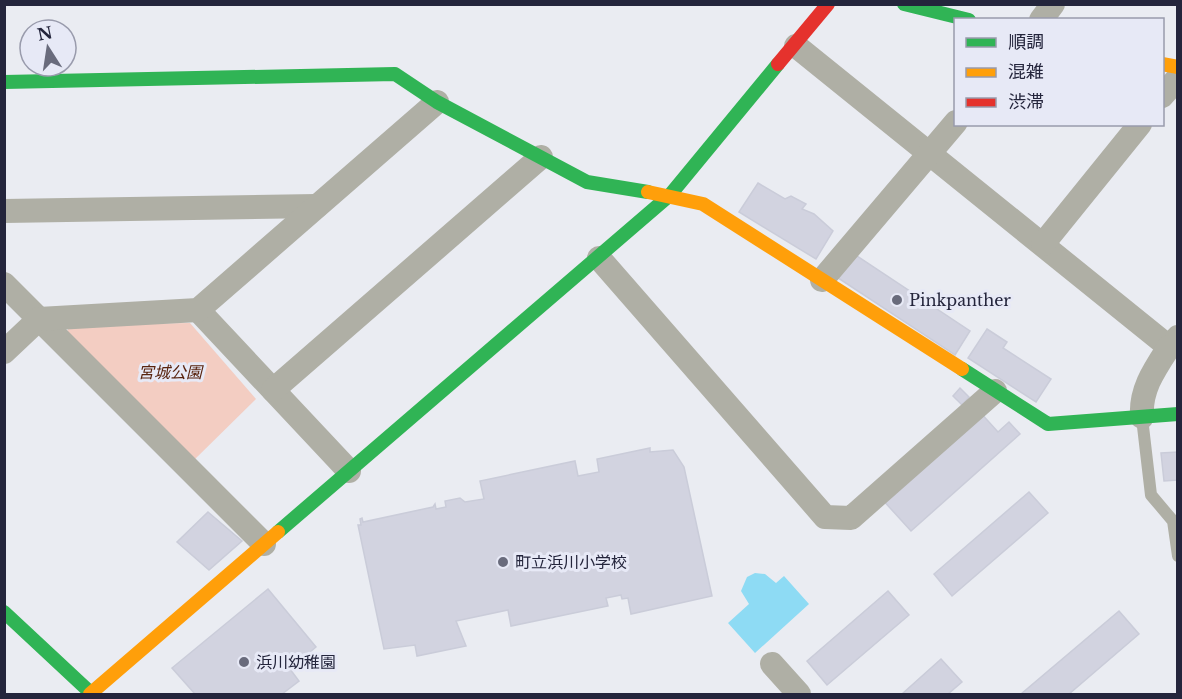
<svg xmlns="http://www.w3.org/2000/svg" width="1182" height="699" viewBox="0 0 1182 699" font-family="'Libre Baskerville','Noto Sans JP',serif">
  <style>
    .green { fill: #f3cdc2 }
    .water { fill: #8edbf4 }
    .building { fill: #d2d3e0; stroke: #caccd9; stroke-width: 1.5 }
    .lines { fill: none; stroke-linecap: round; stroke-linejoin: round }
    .lane { stroke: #afafa5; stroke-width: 12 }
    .street { stroke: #afafa5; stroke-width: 24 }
    .fast { stroke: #30b455; stroke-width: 14 }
    .slow { stroke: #ff9f0a; stroke-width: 14 }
    .jam { stroke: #e5322d; stroke-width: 14 }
    .poi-dot { fill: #696b7c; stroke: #e7e9f6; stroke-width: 2 }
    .labels { text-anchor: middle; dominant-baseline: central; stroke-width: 6; stroke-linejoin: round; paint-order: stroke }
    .poi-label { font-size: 16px; fill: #24253c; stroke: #e7e9f6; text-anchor: start }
    .park-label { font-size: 16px; font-style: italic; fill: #58230e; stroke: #e7e9f6 }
  </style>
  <rect width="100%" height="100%" fill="#eaecf2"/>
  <path class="green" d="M190 323 256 399 192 462 65 336 70 325Z"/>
  <path class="water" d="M755 573 765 574 776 583 784 576 809 604 755 653 728 623 749 604 741 591 747 577Z"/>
  <g class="building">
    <path d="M758 183 785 199 791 196 806 204 802 209 814 214 833 231 816 259 739 212Z"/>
    <path d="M848 250 970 331 955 355 832 274Z"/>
    <path d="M987 329 1007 342 1003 348 1051 379 1036 402 968 358Z"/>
    <path d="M960 388 969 397 962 405 953 396Z"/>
    <path d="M979 411 998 432 1009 422 1020 434 911 531 881 498Z"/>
    <path d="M650 448V452L673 450 684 467 712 596 631 614 628 598 622 599 621 595 606 598 608 606 511 626 508 610 456 621 466 646 417 656 415 645 384 649 358 525H361L360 519 362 518 363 522 433 507 435 504 436 509 446 507 445 501 460 498 465 502 484 499 480 481 575 461 578 476 599 472 597 459Z"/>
    <path d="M1178 452V480L1164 481 1161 453Z"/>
    <path d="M1029 492 1048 513 952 596 934 574Z"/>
    <path d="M208 512 242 541 209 570 177 542Z"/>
    <path d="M268 589 316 647 290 669 299 681 282 694H195L172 668Z"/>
    <path d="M888 591 909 615 827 685 807 661Z"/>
    <path d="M1119 611 1139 634 1069 694H1021Z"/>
    <path d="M941 659 962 682 948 694H902Z"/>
  </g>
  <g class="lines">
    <path class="lane" d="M1142 418 1151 495 1173 521 1178 556"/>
    <g class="street">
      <path d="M1041 20 1053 4"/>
      <path d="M796 46 1169 347 1178 337"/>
      <path d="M1162 96 1178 78"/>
      <path d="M4 211 317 206"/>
      <path d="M1043 244 1140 124"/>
      <path d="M599 258 825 517 851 518 995 391"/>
      <path d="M822 280 956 122"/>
      <path d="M4 284 264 544"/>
      <path d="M198 310 349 471"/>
      <path d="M4 352 39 319 198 310 437 102"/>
      <path d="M273 390 541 157"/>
      <path d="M1142 417C1140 390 1154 370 1169 347"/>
      <path d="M772 664 799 694"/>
    </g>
    <g class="fast">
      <path d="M904 4 969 20"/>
      <path d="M4 82 395 74 437 102 587 182 648 192"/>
      <path d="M962 369 1048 424 1178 414"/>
      <path d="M278 532 670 195 778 64"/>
      <path d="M4 612 92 694"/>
    </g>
    <g class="slow">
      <path d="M1162 64 1178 67"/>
      <path d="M648 192 703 204 962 369"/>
      <path d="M90 694 278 532"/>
    </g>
    <path class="jam" d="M778 64 828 4"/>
  </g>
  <g class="poi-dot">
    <circle cx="897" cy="300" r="6"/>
    <circle cx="503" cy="562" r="6"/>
    <circle cx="244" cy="662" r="6"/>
  </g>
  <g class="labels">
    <g class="poi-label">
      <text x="909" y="300">Pinkpanther</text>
      <text x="515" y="562">町立浜川小学校</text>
      <text x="256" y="662">浜川幼稚園</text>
    </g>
    <g class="park-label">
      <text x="170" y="372">宮城公園</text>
    </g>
  </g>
  <rect width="1182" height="699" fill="none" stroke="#24253c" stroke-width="12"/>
  <rect x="954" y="18" width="210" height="108" fill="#e7e9f6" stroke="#999bac" stroke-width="1.5"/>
  <rect x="966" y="38" width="30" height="9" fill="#30b455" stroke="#999bac" stroke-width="1.5"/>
  <text x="1008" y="48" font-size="18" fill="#24253c">順調</text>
  <rect x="966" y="68" width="30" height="9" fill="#ff9f0a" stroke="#999bac" stroke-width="1.5"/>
  <text x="1008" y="78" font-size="18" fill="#24253c">混雑</text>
  <rect x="966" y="98" width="30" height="9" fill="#e5322d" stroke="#999bac" stroke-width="1.5"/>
  <text x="1008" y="108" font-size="18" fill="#24253c">渋滞</text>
  <g transform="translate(48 48) rotate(348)"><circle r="28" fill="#e7e9f6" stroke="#999bac" stroke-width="1.5"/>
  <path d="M0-4.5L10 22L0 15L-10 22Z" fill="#696b7c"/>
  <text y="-9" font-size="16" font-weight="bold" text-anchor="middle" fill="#24253c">N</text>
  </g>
</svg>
